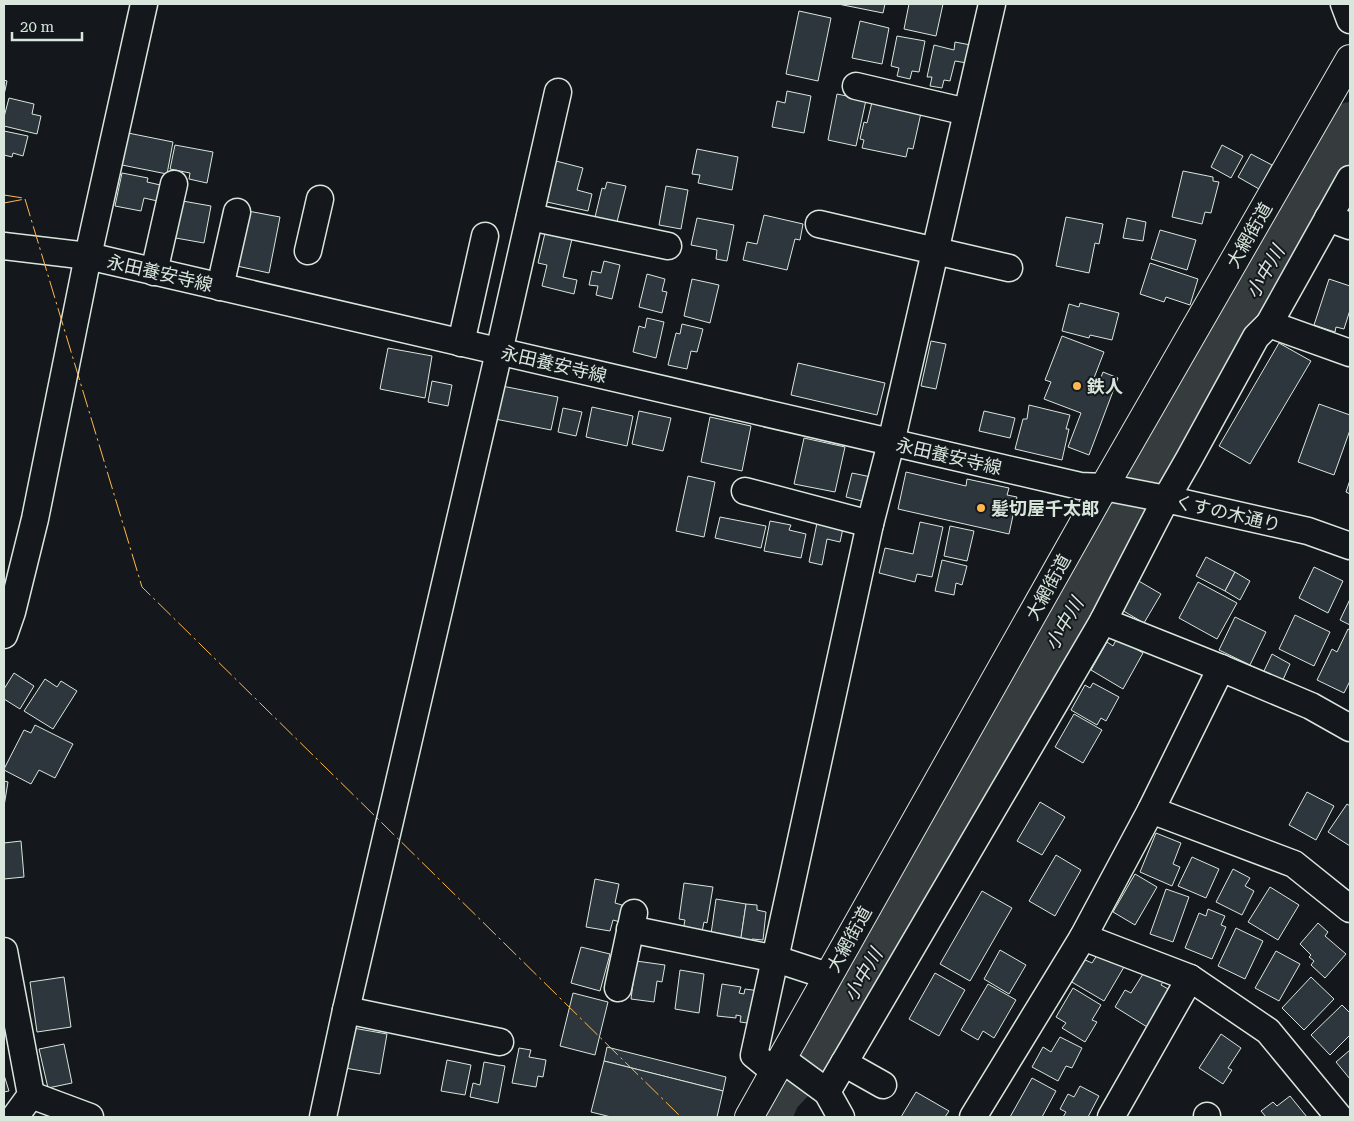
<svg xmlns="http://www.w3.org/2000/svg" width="1354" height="1121" viewBox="0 0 1354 1121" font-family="'Roboto Serif','Noto Sans JP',serif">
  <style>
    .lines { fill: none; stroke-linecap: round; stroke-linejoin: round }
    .river { stroke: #363b3e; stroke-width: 42 }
    .building { fill: #2c363c; stroke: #d8e6dc }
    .minor-casing { stroke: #d8e6dc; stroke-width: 29 }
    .major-casing { stroke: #d8e6dc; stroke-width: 30 }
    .minor { stroke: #14181c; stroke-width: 26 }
    .major { stroke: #14181c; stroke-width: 28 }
    .power { stroke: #ffb74d; stroke-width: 1; stroke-dasharray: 18 4 2.5 4; stroke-linecap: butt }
    .poi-dot { fill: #ffb74d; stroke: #14181c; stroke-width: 2 }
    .labels { text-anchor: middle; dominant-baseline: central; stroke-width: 4; stroke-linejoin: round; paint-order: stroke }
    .street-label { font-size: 18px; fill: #d8e6dc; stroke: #14181c }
    .poi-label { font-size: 18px; font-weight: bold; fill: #d8e6dc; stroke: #14181c; text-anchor: start }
    .water-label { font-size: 19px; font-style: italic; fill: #d8e6dc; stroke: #14181c }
  </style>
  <rect width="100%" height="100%" fill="#14181c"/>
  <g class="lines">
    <path class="river" d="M770 1117 780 1095 816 1057 1112 537 1350 123"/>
  </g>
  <g class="building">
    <path d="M838 4H885L883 13Z"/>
    <path d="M909 4H943L936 36 904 29Z"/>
    <path d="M799 11 831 18 818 81 786 74Z"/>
    <path d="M860 21 889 28 882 64 852 58Z"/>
    <path d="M897 36 925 41 919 72 912 71 910 79 897 76 899 68 891 66Z"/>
    <path d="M955 42 976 46 973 64 955 61 950 81 944 80 942 88 930 86 932 77H927L934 45 954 50Z"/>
    <path d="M4 80 7 81 4 95Z"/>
    <path d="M787 91 811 96 804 133 772 127 777 101 785 103Z"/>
    <path d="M837 94 866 100 856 146 828 140Z"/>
    <path d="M9 98 34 104 32 114 41 116 37 134 4 126V117Z"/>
    <path d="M872 102 921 113 913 149 908 148 906 157 862 148 864 140 860 139 864 122 867 123Z"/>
    <path d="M4 131 28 136 23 156 13 153 12 157 4 155Z"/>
    <path d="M128 133 173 142 167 174 122 165Z"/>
    <path d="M175 145 213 152 207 183 189 179 190 173 170 169Z"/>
    <path d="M1222 145 1243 156 1231 178 1211 167Z"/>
    <path d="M697 149 738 157 732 190 698 183 700 175 692 174Z"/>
    <path d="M1251 154 1272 165 1259 189 1238 177Z"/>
    <path d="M556 161 583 168 577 190 592 194 588 211 547 202Z"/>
    <path d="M1183 171 1213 177V181L1219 182 1211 213 1205 212 1202 224 1172 217Z"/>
    <path d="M122 173 148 178 147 182 165 186 162 202 144 198 141 211 115 206Z"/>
    <path d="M607 182 626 186 617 222 595 217 602 188 605 189Z"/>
    <path d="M666 186 688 190 681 229 659 225Z"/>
    <path d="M177 200 211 206 204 243 170 237Z"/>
    <path d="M248 211 280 217 269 273 237 266Z"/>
    <path d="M764 215 803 224 800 240 795 239 787 270 743 260 747 242 757 244Z"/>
    <path d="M1066 217 1103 224 1099 244 1095 243 1089 273 1056 266Z"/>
    <path d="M697 218 734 225 727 261 716 259 717 250 691 245Z"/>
    <path d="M1127 218 1146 222 1143 241 1123 238Z"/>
    <path d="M1160 230 1196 240 1187 270 1151 259Z"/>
    <path d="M545 233 572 239 563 277 577 280 574 294 542 286 547 265 538 263Z"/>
    <path d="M604 261 620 265 612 299 596 295 598 286 589 285 592 271 601 273Z"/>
    <path d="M1150 263 1198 279 1190 305 1166 297 1164 302 1140 294Z"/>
    <path d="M647 274 665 279 662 291 667 292 662 313 639 307Z"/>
    <path d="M692 279 719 285 710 323 684 316Z"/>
    <path d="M1329 279 1350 286V310L1344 329 1336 327 1335 332 1314 325Z"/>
    <path d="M1080 303 1119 313 1112 340 1090 335 1089 338 1062 331 1069 304 1079 307Z"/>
    <path d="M647 318 664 322 656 358 633 352 639 326 645 328Z"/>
    <path d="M682 324 703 329 697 352 691 351 687 369 668 365 676 333 680 334Z"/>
    <path d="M1062 336 1104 352 1089 391 1095 393 1103 372 1118 378 1089 455 1068 447 1081 413 1044 399 1051 382 1045 380Z"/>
    <path d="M931 341 946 344 936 389 921 386Z"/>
    <path d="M1279 343 1311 361 1250 464 1219 446Z"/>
    <path d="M388 348 432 356 425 398 380 389Z"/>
    <path d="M798 363 885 383 877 415 791 395Z"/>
    <path d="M432 381 452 385 448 406 428 402Z"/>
    <path d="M502 386 558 397 551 430 495 419Z"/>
    <path d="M1319 404 1350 415V430L1334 475 1298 462Z"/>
    <path d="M1029 405 1070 415 1066 429H1069L1062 460 1015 449 1023 419H1027Z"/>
    <path d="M592 407 633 416 627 446 586 437Z"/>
    <path d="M563 408 582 412 576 436 558 432Z"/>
    <path d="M639 411 671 418 663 451 632 444Z"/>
    <path d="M984 411 1015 418 1010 438 979 431Z"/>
    <path d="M710 417 751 426 742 471 701 462Z"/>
    <path d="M804 438 845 447 835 492 794 484Z"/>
    <path d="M906 472 966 486 967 479 1009 488 1007 495 1017 497 1009 534 898 509Z"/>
    <path d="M852 473 876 478 870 503 846 497Z"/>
    <path d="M688 476 715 482 704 537 676 531Z"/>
    <path d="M1350 480V494L1346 492Z"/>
    <path d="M720 517 766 526 761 548 715 538Z"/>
    <path d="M818 518 844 524 840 542 827 539 822 565 809 562Z"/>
    <path d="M770 521 791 525 789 530 806 534 801 558 764 551Z"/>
    <path d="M920 522 943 527 932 577 917 574 915 582 879 573 885 548 913 554Z"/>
    <path d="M950 526 974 531 967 561 944 556Z"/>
    <path d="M1206 557 1235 572 1225 591 1196 576Z"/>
    <path d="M942 560 967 566 962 585 956 583 954 595 935 591Z"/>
    <path d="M1314 567 1343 581 1328 613 1299 598Z"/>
    <path d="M1235 572 1250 581 1240 600 1225 591Z"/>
    <path d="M1137 580 1161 594 1144 623 1120 609Z"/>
    <path d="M1198 582 1237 603 1217 639 1179 618Z"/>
    <path d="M1350 599V625L1340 620Z"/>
    <path d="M1295 615 1330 632 1314 666 1279 649Z"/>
    <path d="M1235 617 1266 632 1250 665 1219 650Z"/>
    <path d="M1348 629 1350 630V681L1344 693 1317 680 1332 649 1337 652Z"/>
    <path d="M1117 638 1143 653 1123 689 1091 670 1107 642 1113 646Z"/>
    <path d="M1272 654 1290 664 1282 682 1263 673Z"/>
    <path d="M14 673 34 686 20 709 4 699V689Z"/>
    <path d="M45 679 57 687 61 681 77 691 53 729 24 711Z"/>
    <path d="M1093 683 1119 697 1106 721 1101 718 1097 725 1071 710 1085 685 1090 688Z"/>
    <path d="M1074 714 1102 730 1083 763 1055 747Z"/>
    <path d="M35 725 73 744 55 778 39 770 31 784 4 770V769L24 730 31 733Z"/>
    <path d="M4 781 8 782 4 806Z"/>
    <path d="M1307 792 1334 806 1316 840 1289 825Z"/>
    <path d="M1040 802 1065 817 1042 855 1017 841Z"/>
    <path d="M1347 804 1350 806V846L1328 832Z"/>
    <path d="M1156 833 1181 843 1173 864 1180 867 1172 886 1140 872Z"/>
    <path d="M21 841 24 877 4 879V843Z"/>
    <path d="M1056 855 1081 870 1055 916 1029 901Z"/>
    <path d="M1192 857 1219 869 1206 898 1178 886Z"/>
    <path d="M1233 869 1250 878 1245 886 1254 891 1242 915 1216 902Z"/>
    <path d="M1135 874 1157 887 1135 925 1113 912Z"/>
    <path d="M595 879 619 884 615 903 622 905 620 922 613 920 610 931 586 927Z"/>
    <path d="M684 883 713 887 707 923 704 922 702 932 683 930 685 920 679 919Z"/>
    <path d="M1270 887 1299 905 1278 940 1248 922Z"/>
    <path d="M1166 889 1189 897 1173 942 1150 934Z"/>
    <path d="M982 891 1012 908 970 981 940 964Z"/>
    <path d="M716 899 746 904 740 944 711 934Z"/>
    <path d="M746 904 757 905V910L766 912 763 940 752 939V945L740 944Z"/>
    <path d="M1208 909 1225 916 1221 925 1226 927 1212 959 1185 948 1199 913 1206 916Z"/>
    <path d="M1318 923 1328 932 1325 936 1346 954 1325 978 1311 965 1314 961 1309 957 1311 955 1300 944Z"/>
    <path d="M1236 928 1263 941 1245 979 1218 966Z"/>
    <path d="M581 947 610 954 600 991 571 983Z"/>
    <path d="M1000 950 1026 965 1009 994 984 979Z"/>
    <path d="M1276 951 1300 964 1279 1001 1255 988Z"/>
    <path d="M1099 952 1124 967 1104 1001 1070 981 1083 959 1092 963Z"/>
    <path d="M636 961 665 965 662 982 657 981 654 1002 631 999Z"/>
    <path d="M680 970 704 974 699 1013 675 1009Z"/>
    <path d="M1149 971 1164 980 1161 985 1174 992 1152 1030 1115 1007 1125 990 1131 993 1143 974 1147 976Z"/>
    <path d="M935 973 965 990 939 1036 909 1019Z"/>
    <path d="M64 977 71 1027 37 1032 30 982Z"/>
    <path d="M1311 977 1334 999 1304 1030 1282 1008Z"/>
    <path d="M722 984 741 987 739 993 744 994 745 989 760 991 755 1024 740 1022 741 1016 736 1015V1018L717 1016Z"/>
    <path d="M988 984 1016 1000 994 1038 983 1031 978 1040 961 1030Z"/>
    <path d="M1073 988 1101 1005 1092 1020 1097 1022 1085 1042 1062 1028 1066 1023 1056 1017Z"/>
    <path d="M573 993 608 1002 595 1055 560 1046Z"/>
    <path d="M1342 1005 1350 1013V1035L1330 1055 1311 1035Z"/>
    <path d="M353 1028 387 1034 380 1074 345 1068Z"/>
    <path d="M1221 1034 1241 1048 1228 1068 1232 1070 1223 1084 1199 1068Z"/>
    <path d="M1060 1037 1082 1048 1072 1068 1066 1066 1058 1081 1032 1067 1043 1047 1051 1052Z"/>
    <path d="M64 1044 72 1083 48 1088 39 1049Z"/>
    <path d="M607 1047 726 1077 723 1091 604 1061Z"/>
    <path d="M519 1048 531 1050 529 1057 546 1060 543 1077 538 1076 536 1087 512 1083Z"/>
    <path d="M1350 1050V1079L1336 1062Z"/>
    <path d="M447 1060 471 1065 465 1095 441 1091Z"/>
    <path d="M604 1061 723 1091 717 1117H611L591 1112Z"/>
    <path d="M484 1062 505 1066 498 1103 470 1097 473 1083 480 1085Z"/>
    <path d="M4 1075 9 1091 4 1092Z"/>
    <path d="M1032 1078 1056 1091 1042 1117H1010Z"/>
    <path d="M1080 1086 1099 1096 1088 1117H1063L1066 1112 1060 1109 1068 1094 1074 1097Z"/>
    <path d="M916 1092 949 1111 945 1117H901Z"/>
    <path d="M1290 1096 1307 1117H1266L1261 1111 1273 1102 1277 1106Z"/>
  </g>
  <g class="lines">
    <defs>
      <g id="minor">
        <path d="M1344 4 1350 20"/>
        <path d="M856 86 967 112"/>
        <path d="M530 217 668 246"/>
        <path d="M1328 218 1350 226"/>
        <path d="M819 224 1009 268"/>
        <path d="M4 246 88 256 1080 486 1104 487 1166 499 1308 531 1350 546"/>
        <path d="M308 251 320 199"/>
        <path d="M154 272 174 184"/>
        <path d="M220 287 237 212"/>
        <path d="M1269 324 1350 353"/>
        <path d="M461 343 485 236"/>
        <path d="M745 491 870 524"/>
        <path d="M1103 621 1221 668 1311 706 1350 728"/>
        <path d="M4 635 12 612 35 519 88 256 144 4"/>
        <path d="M1151 810 1294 864 1350 909"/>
        <path d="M630 929 776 959 828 976"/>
        <path d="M1083 937 1190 978 1268 1031 1339 1117"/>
        <path d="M4 951 31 1095 15 1117"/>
        <path d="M618 988 634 913"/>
        <path d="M346 1010 500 1042"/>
        <path d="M782 1059 827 1092 841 1117"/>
        <path d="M844 1063 883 1085"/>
        <path d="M775 1072 754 1055 870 524 891 443 992 4"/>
        <path d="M827 1092 1103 621 1166 499 1189 459 1256 337 1269 324 1350 179"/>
        <path d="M31 1095 90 1117"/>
        <path d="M323 1117 346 1010 499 352 558 92"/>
        <path d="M973 1117 1083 937 1151 810 1221 668"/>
        <path d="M1111 1117 1190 978"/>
        <path d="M1207 1117V1116"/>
      </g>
      <path id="major" d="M749 1117 1104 487 1350 59"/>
    </defs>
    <use href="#minor" class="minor-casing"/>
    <use href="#major" class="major-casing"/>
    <use href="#minor" class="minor"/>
    <use href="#major" class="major"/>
    <g class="power">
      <path d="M4 195 23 198"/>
      <path d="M25 199 142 587 681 1117"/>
      <path d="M4 203 25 199"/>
    </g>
  </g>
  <g class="poi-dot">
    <circle cx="1077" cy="386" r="5"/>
    <circle cx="981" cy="508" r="5"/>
  </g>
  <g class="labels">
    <g class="street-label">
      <text transform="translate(1249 235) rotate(-60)">大網街道</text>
      <text transform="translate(160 273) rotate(13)">永田養安寺線</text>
      <text transform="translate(554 364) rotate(13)">永田養安寺線</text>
      <text transform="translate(949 456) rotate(13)">永田養安寺線</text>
      <text transform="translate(1228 513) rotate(13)">くすの木通り</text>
      <text transform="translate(1048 587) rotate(-61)">大網街道</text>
      <text transform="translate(849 939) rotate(-61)">大網街道</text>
    </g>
    <g class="poi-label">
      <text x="1087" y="386">鉄人</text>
      <text x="991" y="508">髪切屋千太郎</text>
    </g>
    <g class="water-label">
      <text transform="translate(1265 272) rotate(-60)">小中川</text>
      <text transform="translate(1064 624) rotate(-60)">小中川</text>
      <text transform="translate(863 975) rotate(-60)">小中川</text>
    </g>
  </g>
  <rect width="1354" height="1121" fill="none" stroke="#d8e6dc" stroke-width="10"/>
  <path d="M12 32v8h70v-8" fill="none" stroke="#d8e6dc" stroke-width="2.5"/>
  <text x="20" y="32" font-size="15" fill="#d8e6dc" stroke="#14181c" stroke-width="4" paint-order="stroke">20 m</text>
</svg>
